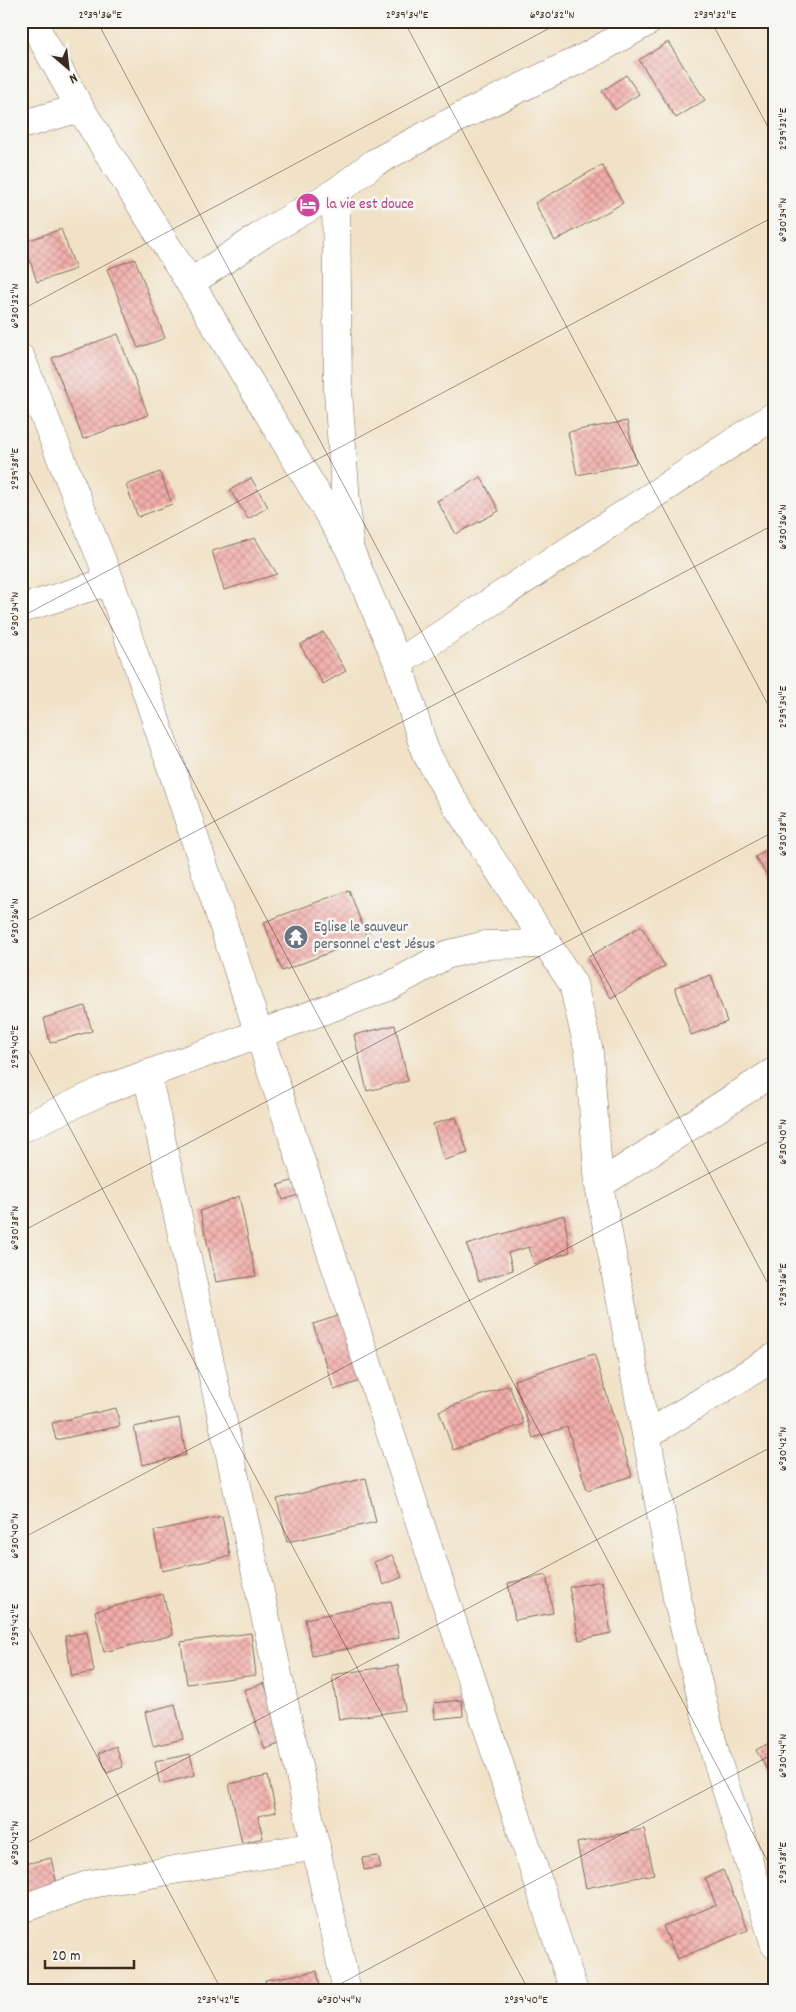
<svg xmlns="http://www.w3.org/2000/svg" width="796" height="2012" viewBox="0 0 796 2012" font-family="Dekko,sans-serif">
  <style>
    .building { fill: url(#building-cross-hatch) }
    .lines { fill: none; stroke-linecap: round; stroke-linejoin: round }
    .minor-casing { stroke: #7b6a59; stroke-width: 29 }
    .minor { stroke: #fff; stroke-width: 28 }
    .ticks { fill: none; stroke: #3b2a1e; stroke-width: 1; stroke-opacity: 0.45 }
    .labels { text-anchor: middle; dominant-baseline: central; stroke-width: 5; stroke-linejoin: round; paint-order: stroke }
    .hotel-label { font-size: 15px; fill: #b23c85; stroke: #f6f6f2; text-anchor: start }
    .worship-label { font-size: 15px; fill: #5b616d; stroke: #f6f6f2; text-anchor: start }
    .neatline { fill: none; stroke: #3b2a1e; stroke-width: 2 }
    .ticks-label { font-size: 12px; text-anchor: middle; fill: #3b2a1e }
  </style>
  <defs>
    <pattern id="building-cross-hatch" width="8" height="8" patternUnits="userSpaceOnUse" patternTransform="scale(1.25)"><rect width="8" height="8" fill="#f3aeaa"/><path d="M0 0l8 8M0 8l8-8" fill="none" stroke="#c68e8a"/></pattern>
  </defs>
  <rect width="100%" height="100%" fill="#f6f6f2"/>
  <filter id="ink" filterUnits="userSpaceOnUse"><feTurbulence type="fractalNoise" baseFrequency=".02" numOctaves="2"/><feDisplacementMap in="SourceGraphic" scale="10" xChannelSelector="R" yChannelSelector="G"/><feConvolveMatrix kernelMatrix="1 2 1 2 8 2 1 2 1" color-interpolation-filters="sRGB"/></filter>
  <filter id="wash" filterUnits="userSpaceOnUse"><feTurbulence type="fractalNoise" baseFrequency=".0096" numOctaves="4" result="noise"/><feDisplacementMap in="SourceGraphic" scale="20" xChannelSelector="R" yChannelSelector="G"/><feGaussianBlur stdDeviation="1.12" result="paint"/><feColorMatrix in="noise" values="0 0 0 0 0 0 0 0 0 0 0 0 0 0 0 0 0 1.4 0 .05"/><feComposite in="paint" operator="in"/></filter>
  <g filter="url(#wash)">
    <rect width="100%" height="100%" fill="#f1e2c7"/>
    <g id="blocks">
      <g class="building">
        <path d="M668 42 705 100 676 118 639 60Z"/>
        <path d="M626 75 639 94 615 110 602 91Z"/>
        <path d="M602 165 623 203 555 241 535 203Z"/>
        <path d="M61 229 76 269 37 282 24 242Z"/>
        <path d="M135 259 165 338 138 348 107 269Z"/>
        <path d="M118 334 148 415 83 439 52 358Z"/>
        <path d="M627 421 636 463 577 475 568 432Z"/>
        <path d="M160 472 172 504 138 517 126 485Z"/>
        <path d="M481 477 499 511 456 534 437 501Z"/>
        <path d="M251 478 268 507 248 519 230 490Z"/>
        <path d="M255 538 277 574 224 590 212 551Z"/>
        <path d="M323 632 346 671 323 684 300 645Z"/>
        <path d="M775 844V887L755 857Z"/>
        <path d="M349 890 367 938 282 971 264 922Z"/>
        <path d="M641 926 665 966 611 998 587 958Z"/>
        <path d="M711 975 727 1022 691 1035 675 987Z"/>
        <path d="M85 1006 92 1031 50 1043 44 1018Z"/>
        <path d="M395 1025 408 1081 367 1091 354 1035Z"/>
        <path d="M456 1117 468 1153 444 1160 433 1124Z"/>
        <path d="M309 1176 313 1190 283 1200 278 1185Z"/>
        <path d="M239 1196 256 1276 216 1282 200 1211Z"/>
        <path d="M564 1215 570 1252 534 1264 529 1247 508 1253 513 1270 479 1281 467 1245Z"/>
        <path d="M351 1312 372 1377 334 1390 313 1324Z"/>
        <path d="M594 1354 632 1476 587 1490 567 1427 533 1438 514 1380Z"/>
        <path d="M509 1385 524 1424 453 1450 439 1411Z"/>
        <path d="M116 1408 120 1426 56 1440 52 1423Z"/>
        <path d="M179 1418 186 1455 142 1465 134 1427Z"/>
        <path d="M366 1478 376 1522 287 1542 277 1499Z"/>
        <path d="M222 1516 230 1556 162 1571 154 1531Z"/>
        <path d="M392 1555 402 1577 384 1585 374 1562Z"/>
        <path d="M546 1575 553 1613 515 1620 508 1583Z"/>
        <path d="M602 1581 611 1633 579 1640 569 1587Z"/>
        <path d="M163 1594 173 1635 104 1652 95 1611Z"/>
        <path d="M391 1601 399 1638 312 1656 305 1619Z"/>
        <path d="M87 1632 94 1672 72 1676 65 1636Z"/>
        <path d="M251 1633 256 1675 187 1684 181 1642Z"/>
        <path d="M398 1665 405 1710 339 1720 332 1675Z"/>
        <path d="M264 1683 285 1742 265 1749 244 1690Z"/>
        <path d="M462 1700 463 1716 435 1719 434 1703Z"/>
        <path d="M175 1704 183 1739 153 1746 145 1712Z"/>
        <path d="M775 1740V1783L756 1750Z"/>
        <path d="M116 1746 123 1767 107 1773 99 1753Z"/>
        <path d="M190 1754 195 1775 160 1784 155 1762Z"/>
        <path d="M268 1776 276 1812 258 1816 263 1838 242 1843 229 1784Z"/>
        <path d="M644 1829 654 1874 586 1888 577 1843Z"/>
        <path d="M378 1856 381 1867 364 1870 362 1858Z"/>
        <path d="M51 1858 58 1889 21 1898V1865Z"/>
        <path d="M723 1870 748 1930 677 1959 663 1926 716 1905 705 1878Z"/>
        <path d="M317 1971 321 1991H267L265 1980Z"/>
      </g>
    </g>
  </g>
  <g filter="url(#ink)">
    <use href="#blocks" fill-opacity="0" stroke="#7b6a59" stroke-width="1"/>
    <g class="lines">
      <defs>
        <g id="minor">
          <path d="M32 21 80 108 190 283 349 548 398 663 425 751 449 794 573 984 589 1052 599 1185 677 1598 716 1757 775 1945"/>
          <path d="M21 125 80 108"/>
          <path d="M190 283 263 234 336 192"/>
          <path d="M21 358 110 581 574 1991"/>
          <path d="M349 543 338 392 336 192 374 163 462 116 587 56 649 21"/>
          <path d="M21 609 110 581"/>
          <path d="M398 663 775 415"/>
          <path d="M147 1074 347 1991"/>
          <path d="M21 1129 104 1090 388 987 446 955 485 945 548 944"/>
          <path d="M599 1185 775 1071"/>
          <path d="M648 1434 775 1357"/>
          <path d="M21 1909 91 1884 316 1846"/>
        </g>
      </defs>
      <use href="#minor" class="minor-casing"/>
      <use href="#minor" class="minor"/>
    </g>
  </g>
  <path class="ticks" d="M97 21 775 1297M404 21 775 718M711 21 775 140M21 310 563 21M21 457 775 1875M21 617 775 216M21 924 775 524M21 1036 529 1991M21 1232 775 831M21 1539 775 1138M21 1614 222 1991M21 1846 775 1445M327 1991 775 1753"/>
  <defs>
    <symbol id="hotel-disc" viewBox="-11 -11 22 22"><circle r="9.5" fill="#d1479c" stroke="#f6f6f2"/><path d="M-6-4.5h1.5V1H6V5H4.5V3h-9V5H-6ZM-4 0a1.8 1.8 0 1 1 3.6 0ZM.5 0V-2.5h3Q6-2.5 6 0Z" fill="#fff"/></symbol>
    <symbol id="temple-disc" viewBox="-11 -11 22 22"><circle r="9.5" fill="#6b7280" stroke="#f6f6f2"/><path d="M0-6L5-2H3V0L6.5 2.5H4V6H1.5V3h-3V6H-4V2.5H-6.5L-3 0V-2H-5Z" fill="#fff"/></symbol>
  </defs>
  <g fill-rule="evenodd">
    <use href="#hotel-disc" x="294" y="191" width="28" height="28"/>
    <use href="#temple-disc" x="282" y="923" width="28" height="28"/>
  </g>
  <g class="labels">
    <g class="hotel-label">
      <text x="326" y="205">la vie est douce</text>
    </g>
    <g class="worship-label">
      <text x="314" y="928">Eglise le sauveur<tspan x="314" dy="17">personnel c'est Jésus</tspan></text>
    </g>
  </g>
  <rect width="796" height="2012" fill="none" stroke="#f6f6f2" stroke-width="55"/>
  <g transform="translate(68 68) rotate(152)" stroke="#f6f6f2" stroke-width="4" paint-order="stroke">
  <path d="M0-4L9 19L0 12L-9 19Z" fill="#3b2a1e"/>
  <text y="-8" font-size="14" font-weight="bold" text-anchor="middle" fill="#3b2a1e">N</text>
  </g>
  <path d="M45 1960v8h89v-8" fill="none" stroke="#3b2a1e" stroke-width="2.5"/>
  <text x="52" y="1960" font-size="15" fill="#3b2a1e" stroke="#f6f6f2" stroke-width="4" paint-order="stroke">20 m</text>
  <rect x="28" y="28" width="740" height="1956" class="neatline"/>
  <g class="ticks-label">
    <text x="100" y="18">2°39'36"E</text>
    <text x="407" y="18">2°39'34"E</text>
    <text x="552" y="18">6°30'32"N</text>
    <text x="715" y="18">2°39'32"E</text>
    <text transform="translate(782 129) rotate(-90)" y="4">2°39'32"E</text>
    <text transform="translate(782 220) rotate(-90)" y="4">6°30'34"N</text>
    <text transform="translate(14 306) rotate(-90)" y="4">6°30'32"N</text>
    <text transform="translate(14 469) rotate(-90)" y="4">2°39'38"E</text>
    <text transform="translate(782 527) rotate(-90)" y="4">6°30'36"N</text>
    <text transform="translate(14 614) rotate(-90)" y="4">6°30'34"N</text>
    <text transform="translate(782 707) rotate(-90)" y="4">2°39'34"E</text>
    <text transform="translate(782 834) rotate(-90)" y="4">6°30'38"N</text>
    <text transform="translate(14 921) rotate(-90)" y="4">6°30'36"N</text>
    <text transform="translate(14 1047) rotate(-90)" y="4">2°39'40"E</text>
    <text transform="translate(782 1142) rotate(-90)" y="4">6°30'40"N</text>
    <text transform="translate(14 1228) rotate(-90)" y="4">6°30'38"N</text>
    <text transform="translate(782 1285) rotate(-90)" y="4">2°39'36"E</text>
    <text transform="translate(782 1449) rotate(-90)" y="4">6°30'42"N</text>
    <text transform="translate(14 1536) rotate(-90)" y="4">6°30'40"N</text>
    <text transform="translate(14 1625) rotate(-90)" y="4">2°39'42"E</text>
    <text transform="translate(782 1756) rotate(-90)" y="4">6°30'44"N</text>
    <text transform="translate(14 1843) rotate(-90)" y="4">6°30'42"N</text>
    <text transform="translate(782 1863) rotate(-90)" y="4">2°39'38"E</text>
    <text x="218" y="2003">2°39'42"E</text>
    <text x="339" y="2003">6°30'44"N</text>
    <text x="526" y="2003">2°39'40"E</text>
  </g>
</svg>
